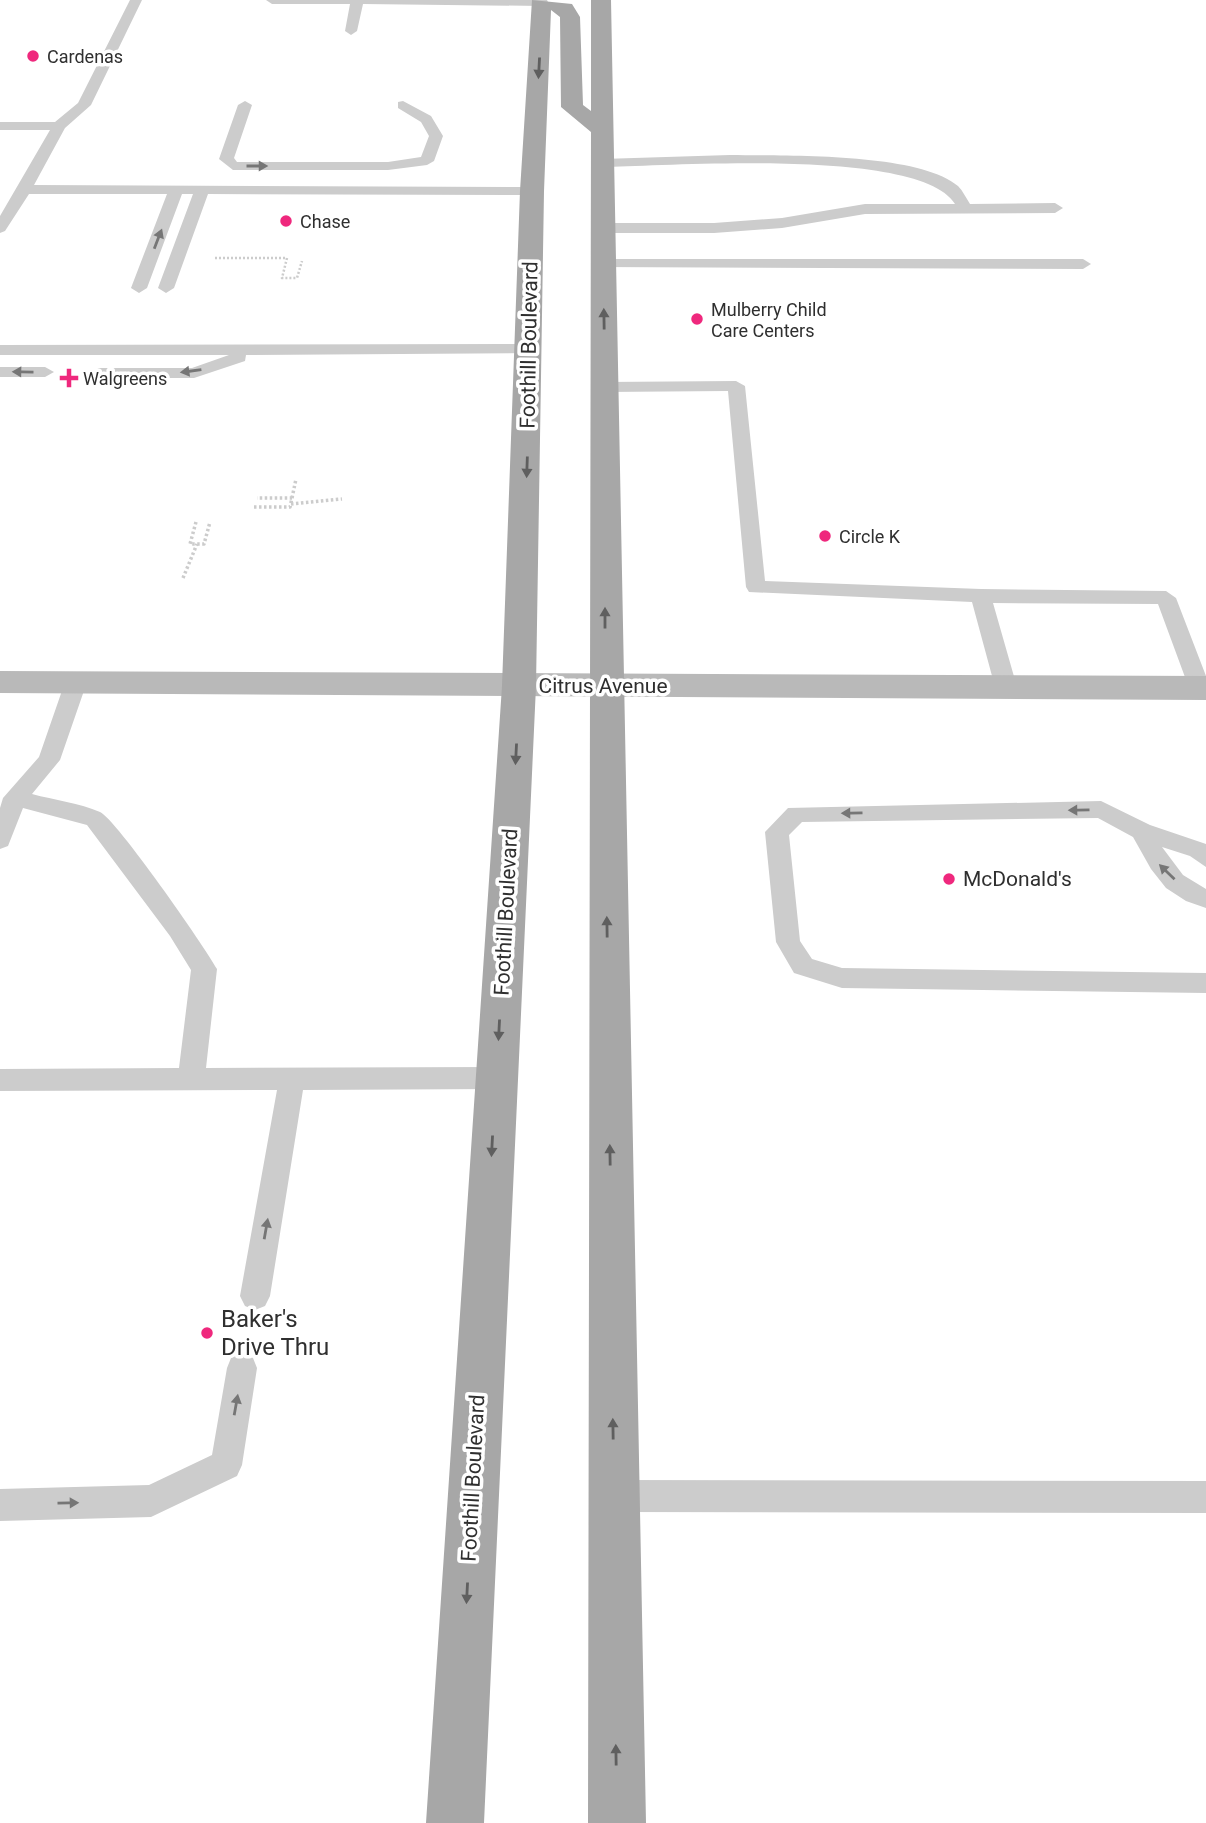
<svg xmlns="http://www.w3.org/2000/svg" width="1206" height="1823" viewBox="0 0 1206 1823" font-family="Roboto,sans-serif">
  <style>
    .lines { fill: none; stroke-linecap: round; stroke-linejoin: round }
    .path-far1 { stroke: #ccc; stroke-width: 2.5; stroke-dasharray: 2 2; stroke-linecap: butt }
    .path { stroke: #ccc; stroke-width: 3.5; stroke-dasharray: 2.5 2.5; stroke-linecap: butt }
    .service { fill: #ccc; fill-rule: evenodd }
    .secondary { fill: #b9b9b9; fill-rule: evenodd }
    .primary { fill: #a7a7a7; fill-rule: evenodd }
    .oneway { fill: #5f5f5f }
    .oneway2 { fill: #767676 }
    .poi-dot { fill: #ef287d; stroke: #fff; stroke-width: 2.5 }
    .labels { text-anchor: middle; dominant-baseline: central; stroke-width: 7; stroke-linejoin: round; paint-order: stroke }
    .far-poi-label { font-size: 18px; fill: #2f2f2f; stroke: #fff; text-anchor: start }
    .street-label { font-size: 21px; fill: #2f2f2f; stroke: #fff }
    .poi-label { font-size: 21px; fill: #2f2f2f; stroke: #fff; text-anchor: start }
    .near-poi-label { font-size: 24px; fill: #2f2f2f; stroke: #fff; text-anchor: start }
  </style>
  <rect width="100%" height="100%" fill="#fff"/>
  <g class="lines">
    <path class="path-far1" d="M215 258H287L282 278H297L302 261"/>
    <g class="path">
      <path d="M292 498 296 479"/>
      <path d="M291 504 342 499"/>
      <path d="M254 507H290L292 498H257"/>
      <path d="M196 522 190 544H204L210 522"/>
      <path d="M183 578 197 544"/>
    </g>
    <g class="service">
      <path d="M130 0H142L91 105 65 128 34 185 532 187 539 191 532 195 208 194 174 288 166 293 158 288 193 194H182L147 288 139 293 131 288 167 194H29L5 231 0 233V216L50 130H0V122H55L78 103Z"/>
      <path d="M266 0H547L548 2 542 6 363 4 357 31 351 35 345 31 350 4H272Z"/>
      <path d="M245 101 252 105 234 158 237 162H388L421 157 429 136 421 122 398 108V102L403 101 431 116 443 136 434 161 427 165 388 170H233L219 159 238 105Z"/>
      <path d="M730 155C782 156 918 152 958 186 963 191 966 198 970 204L1055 203 1063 208 1055 213 865 214 782 228 714 233H603L595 228 603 223H714L782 218 865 204H955C921 147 667 166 602 167L595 163 602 159Z"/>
      <path d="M603 259H1083L1091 264 1083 269 597 267 595 264Z"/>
      <path d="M530 344 539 349 536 353 246 355 245 361 194 378H99L90 373 99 368H192L229 355H0V345Z"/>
      <path d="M0 367H45L54 372 45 377H0Z"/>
      <path d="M736 381 745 386 765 581 981 589 1166 591 1176 598 1206 676V694L1192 693 1189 688 1158 604 993 603 1017 687 1014 692H998L995 687 972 602 749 592 746 587 728 391 605 392 596 387 605 382Z"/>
      <path d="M76 675 84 677 87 682 60 760 32 794C54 800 80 803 100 812 116 819 205 947 217 969L206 1068 496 1067 505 1070 509 1078 505 1086 496 1089 303 1090 270 1296 265 1306 255 1310 245 1306 240 1296 277 1090 0 1091V1069L179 1068 191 970 170 936 87 825 23 808 8 846 0 849V808L3 798 39 757 65 682 68 677Z"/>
      <path d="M1101 801 1150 825 1206 844V867L1190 856 1162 847 1183 875 1206 889V908L1186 901 1166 888 1151 869 1133 837 1098 818 802 822 789 835 800 941 812 959 842 968 1206 973V993L842 988 794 973 776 942 765 832 788 808Z"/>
      <path d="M242 1353 253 1358 257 1368 242 1465 237 1476 151 1517 0 1521V1489L149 1485 212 1455 227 1368 231 1358Z"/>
      <path d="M613 1480 1206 1481V1513L613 1512 602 1507 597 1496 602 1485Z"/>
    </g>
    <path class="secondary" d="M0 671 1206 676V700L0 693Z"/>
    <path class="primary" d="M532 0 572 4 580 17 583 105 591 111V0H611L646 1823H588L591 132 561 107 560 17 551 10 544 191 536 686 484 1823H426L502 686 520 191Z"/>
  </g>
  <defs><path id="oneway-solid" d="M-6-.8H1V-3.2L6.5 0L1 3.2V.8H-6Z" transform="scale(1.75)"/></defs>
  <g class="oneway">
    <use href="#oneway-solid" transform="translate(539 68) rotate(93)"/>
    <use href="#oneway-solid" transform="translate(604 319) rotate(-91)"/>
    <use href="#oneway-solid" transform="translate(527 467) rotate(92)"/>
    <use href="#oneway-solid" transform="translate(605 618) rotate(-90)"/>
    <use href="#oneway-solid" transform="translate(516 754) rotate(93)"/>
    <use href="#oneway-solid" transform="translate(607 927) rotate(-91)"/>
    <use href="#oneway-solid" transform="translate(499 1030) rotate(93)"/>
    <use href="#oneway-solid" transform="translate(492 1146) rotate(93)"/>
    <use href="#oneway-solid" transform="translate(610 1155) rotate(-91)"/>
    <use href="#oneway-solid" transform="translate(613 1429) rotate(-91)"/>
    <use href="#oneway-solid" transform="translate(467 1593) rotate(93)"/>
    <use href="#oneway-solid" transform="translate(616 1755) rotate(-91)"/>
  </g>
  <g class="oneway2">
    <use href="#oneway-solid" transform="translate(257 166)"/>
    <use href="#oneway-solid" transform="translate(158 239) rotate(-69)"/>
    <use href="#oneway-solid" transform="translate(191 371) rotate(172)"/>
    <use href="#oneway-solid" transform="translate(23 372) rotate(-179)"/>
    <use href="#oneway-solid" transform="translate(1079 810) rotate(179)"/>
    <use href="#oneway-solid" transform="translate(852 813) rotate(179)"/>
    <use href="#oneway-solid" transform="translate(1167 872) rotate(-136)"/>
    <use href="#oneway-solid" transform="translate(266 1229) rotate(-80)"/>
    <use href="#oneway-solid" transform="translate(236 1405) rotate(-80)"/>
    <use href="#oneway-solid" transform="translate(68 1503) rotate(-1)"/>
  </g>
  <g class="poi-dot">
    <circle cx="33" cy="56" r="7"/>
    <circle cx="286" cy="221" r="7"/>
    <circle cx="697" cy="319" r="7"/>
    <path d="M65.5 367.5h7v7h7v7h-7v7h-7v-7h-7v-7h7z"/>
    <circle cx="825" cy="536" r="7"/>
    <circle cx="949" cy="879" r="7"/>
    <circle cx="207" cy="1333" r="7"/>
  </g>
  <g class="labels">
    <g class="far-poi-label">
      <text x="47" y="56">Cardenas</text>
      <text x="300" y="221">Chase</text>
      <text x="711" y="309">Mulberry Child<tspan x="711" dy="21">Care Centers</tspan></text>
      <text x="83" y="378">Walgreens</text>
      <text x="839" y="536">Circle K</text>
    </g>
    <g class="street-label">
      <text transform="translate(529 345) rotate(-89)">Foothill Boulevard</text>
      <text x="603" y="686">Citrus Avenue</text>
      <text transform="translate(506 912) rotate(-87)">Foothill Boulevard</text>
      <text transform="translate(473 1478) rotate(-87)">Foothill Boulevard</text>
    </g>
    <g class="poi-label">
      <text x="963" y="879">McDonald's</text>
    </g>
    <g class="near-poi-label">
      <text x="221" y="1319">Baker's<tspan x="221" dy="28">Drive Thru</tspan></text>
    </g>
  </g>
</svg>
